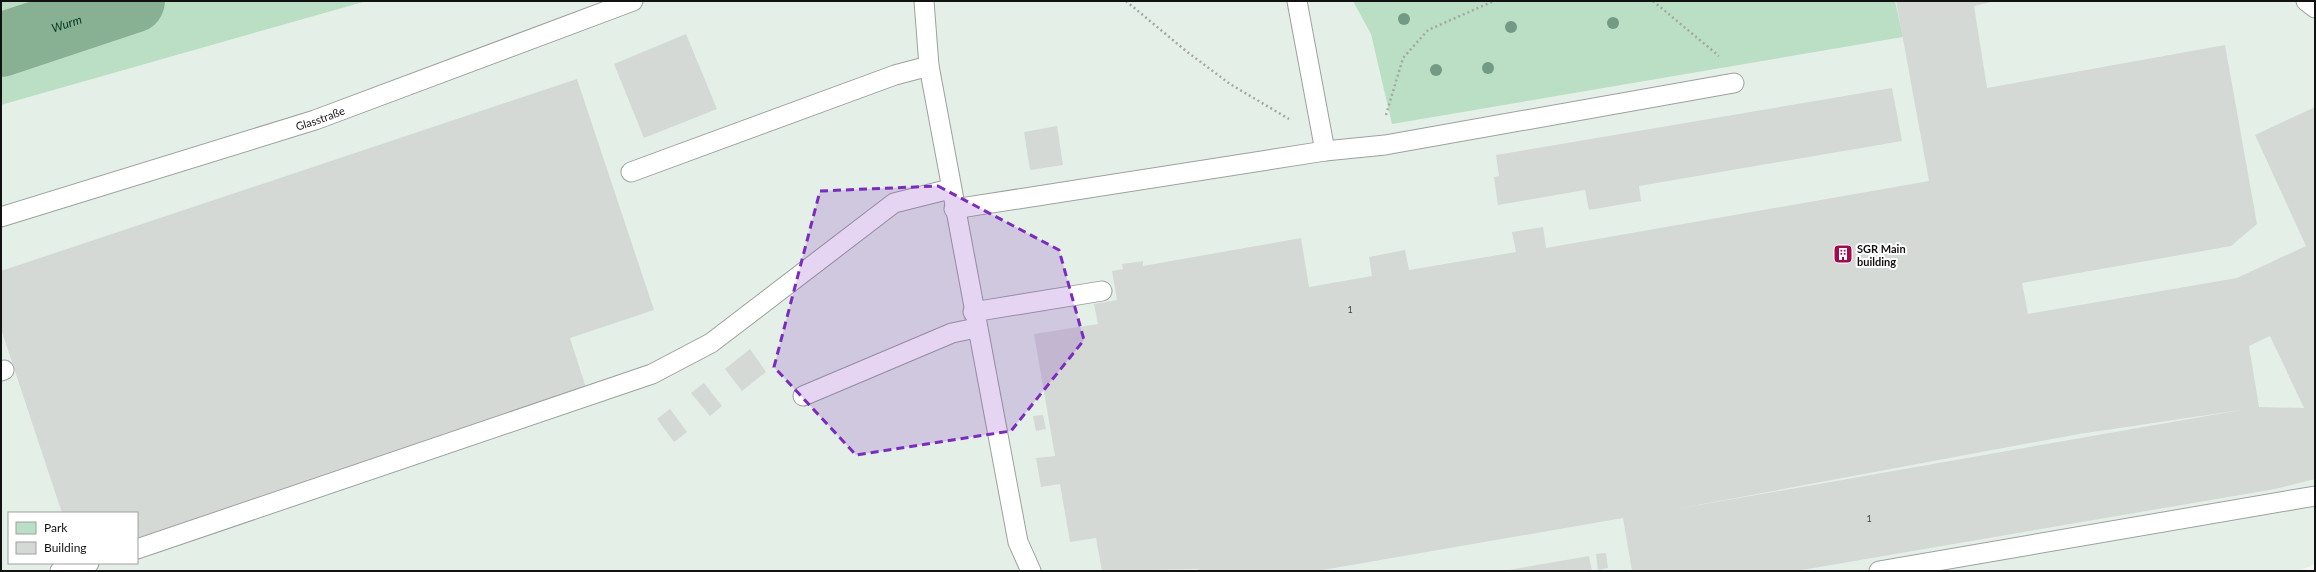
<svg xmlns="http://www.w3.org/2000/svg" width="2316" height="572" viewBox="0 0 2316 572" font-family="Lato,sans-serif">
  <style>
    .built { fill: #e4efe7; fill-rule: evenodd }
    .green { fill: #bbdfc5 }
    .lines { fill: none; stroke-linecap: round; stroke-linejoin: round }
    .river { stroke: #88b093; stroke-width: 64 }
    .building { fill: #d5d9d6; fill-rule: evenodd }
    .service-casing { stroke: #9da19e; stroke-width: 21 }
    .path { stroke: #a4a7a5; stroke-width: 2.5; stroke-dasharray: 2 3; stroke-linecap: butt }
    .service { stroke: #fff; stroke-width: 19 }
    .tree { fill: #739a85 }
    .marked { fill: #7b2cbf; fill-opacity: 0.2; stroke: #7b2cbf; stroke-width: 3; stroke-dasharray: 8 5; stroke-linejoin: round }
    .labels { text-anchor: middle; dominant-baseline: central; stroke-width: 4; stroke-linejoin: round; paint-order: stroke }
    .number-label { font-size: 9px; fill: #424442 }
    .street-label { font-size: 11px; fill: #111211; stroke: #fff }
    .poi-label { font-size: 11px; font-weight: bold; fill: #111211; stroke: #fff; text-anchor: start }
    .water-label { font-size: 12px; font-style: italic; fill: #06391e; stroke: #fff }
  </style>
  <rect width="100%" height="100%" fill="#f4f8f5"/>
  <path class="built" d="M367 1H2315V564L2299 571H1V105ZM9 513H137V563H9Z"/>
  <g class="green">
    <path d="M1 1H367L1 105Z"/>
    <path d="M1353 1H1895L1903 37 1392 124 1371 34Z"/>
  </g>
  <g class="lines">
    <path class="river" id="s1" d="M1 45 133 1"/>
  </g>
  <g class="building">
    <path d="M1896 1H1996L1974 6 1987 88 2225 45 2257 224 2231 246 2022 283 2028 314 2237 278 2306 246 2255 135 2315 107V479L2275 489 1796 571H1632L1623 518 1317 571H1198V569L1102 571 1096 538 1070 542 1060 484 1041 487 1036 458 1055 456 1034 334 1098 324 1094 304 1117 300 1112 271 1123 269 1122 264 1143 261V266L1301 238 1309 287 1372 276 1369 257 1405 250 1409 270 1516 252 1512 232 1543 227 1546 248 1929 181ZM2270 336 2304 408 2259 407 2249 346ZM2241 410 1676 509 2079 434Z"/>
    <path d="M686 34 717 109 644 138 614 64Z"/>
    <path d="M577 79 654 310 570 338 586 388 137 538V513H62L1 329V271Z"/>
    <path d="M1892 88 1902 141 1639 186 1641 201 1589 210 1585 190 1498 205 1494 177 1499 176 1496 155Z"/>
    <path d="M1057 126 1063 165 1030 170 1024 132Z"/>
    <path d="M750 349 766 372 742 391 725 369Z"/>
    <path d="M704 383 722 406 710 416 691 393Z"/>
    <path d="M670 409 687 432 674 442 657 419Z"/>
    <path d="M1043 415 1046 429 1036 431 1033 416Z"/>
    <path d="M1606 553 1608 568 1598 570 1596 554Z"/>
    <path d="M1589 556 1592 571H1508V570Z"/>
  </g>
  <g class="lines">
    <defs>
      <g id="service">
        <path d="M924 1 929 66 1018 542 1031 571"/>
        <path d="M1297 1 1325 151"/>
        <path d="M2306 1 2315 8"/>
        <path d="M631 172 895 75 929 66"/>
        <path d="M954 209 1325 151 1385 145 1734 83"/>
        <path id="s2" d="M1 217 315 120 633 1"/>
        <path d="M973 312 1102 291"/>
        <path d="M1 371 4 370"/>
        <path d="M803 396 952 333 976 328"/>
        <path d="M137 549 652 374 711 343 894 203 950 189"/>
        <path d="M60 571 89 563"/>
        <path d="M1879 571 2315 496"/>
      </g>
    </defs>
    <use href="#service" class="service-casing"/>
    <g class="path">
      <path d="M1126 1 1186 51 1230 84 1289 119"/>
      <path d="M1653 1 1719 56"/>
      <path d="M1386 115 1403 58 1428 30 1494 1"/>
    </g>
    <use href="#service" class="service"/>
  </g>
  <g class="tree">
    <circle cx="1404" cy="19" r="6"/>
    <circle cx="1613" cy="23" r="6"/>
    <circle cx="1511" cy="27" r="6"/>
    <circle cx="1488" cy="68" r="6"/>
    <circle cx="1436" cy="70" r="6"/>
  </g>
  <path class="marked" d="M938 186 1059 250 1084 340 1011 431 856 455 774 367 820 191Z"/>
  <defs>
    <symbol id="building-square" viewBox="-11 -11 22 22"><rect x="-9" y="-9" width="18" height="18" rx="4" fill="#a10b4d" stroke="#fff"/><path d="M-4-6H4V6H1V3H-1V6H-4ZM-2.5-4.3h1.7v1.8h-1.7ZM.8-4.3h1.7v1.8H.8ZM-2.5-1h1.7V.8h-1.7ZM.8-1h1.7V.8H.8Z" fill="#fff"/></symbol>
  </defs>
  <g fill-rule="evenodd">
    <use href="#building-square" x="1832" y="243" width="22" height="22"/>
  </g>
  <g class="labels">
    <g class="number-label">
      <text x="1350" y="309">1</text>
      <text x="1869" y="518">1</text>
    </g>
    <g class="street-label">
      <text stroke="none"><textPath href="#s2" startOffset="334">Glasstraße</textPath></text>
    </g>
    <g class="poi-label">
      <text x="1857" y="248">SGR Main<tspan x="1857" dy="13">building</tspan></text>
    </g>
    <g class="water-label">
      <text stroke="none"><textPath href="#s1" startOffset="69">Wurm</textPath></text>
    </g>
  </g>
  <rect width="2316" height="572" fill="none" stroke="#111211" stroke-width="4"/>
  <rect x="8" y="512" width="130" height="52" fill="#ffffff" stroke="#a0a0a0"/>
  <rect x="16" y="522" width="20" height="12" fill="#bbdfc5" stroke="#a0a0a0"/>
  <text x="44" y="532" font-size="12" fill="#111211">Park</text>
  <rect x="16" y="542" width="20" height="12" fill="#d5d9d6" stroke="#a0a0a0"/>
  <text x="44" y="552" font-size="12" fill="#111211">Building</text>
</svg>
